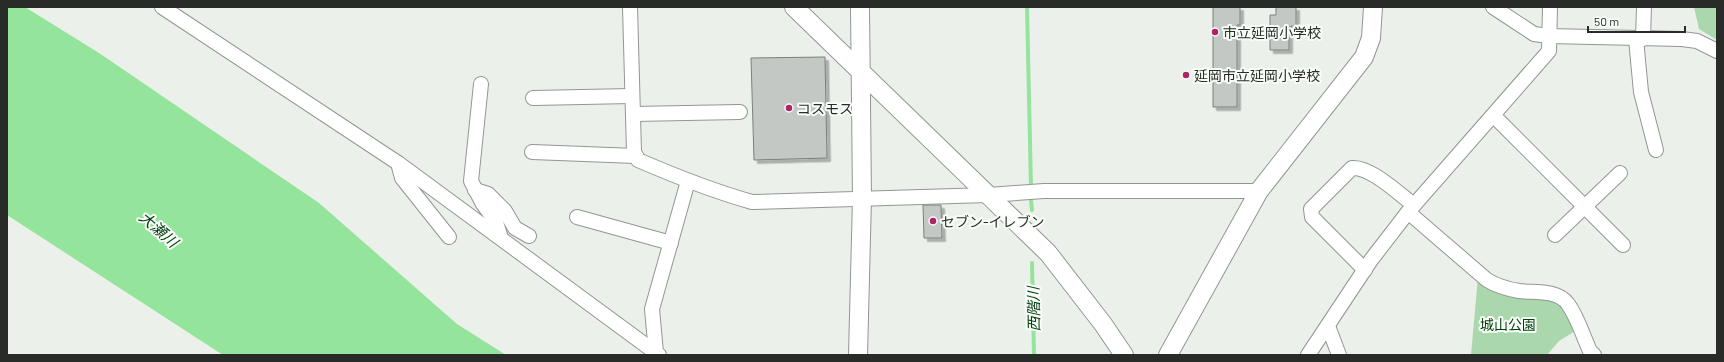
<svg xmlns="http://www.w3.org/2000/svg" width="1724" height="362" viewBox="0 0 1724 362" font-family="Barlow,'Noto Sans JP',sans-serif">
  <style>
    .green { fill: #aad7ac }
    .water { fill: #94e49b }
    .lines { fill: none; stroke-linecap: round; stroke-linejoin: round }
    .stream { stroke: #94e49b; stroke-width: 4 }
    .building { fill: #c3c8c4; stroke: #7b807c; filter: url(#shadow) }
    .minor-casing { stroke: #929793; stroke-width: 16 }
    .tertiary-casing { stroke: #929793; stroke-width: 20 }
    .minor { stroke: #fff; stroke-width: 14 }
    .tertiary { stroke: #fff; stroke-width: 18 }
    .poi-dot { fill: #ad2467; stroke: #f8fdf8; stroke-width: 1.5 }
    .labels { text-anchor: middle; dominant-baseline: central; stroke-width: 4; stroke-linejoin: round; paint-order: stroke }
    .poi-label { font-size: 14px; fill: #292b29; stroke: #f8fdf8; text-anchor: start }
    .park-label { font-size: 14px; fill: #003c0f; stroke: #f8fdf8 }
    .water-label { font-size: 15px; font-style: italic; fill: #003b0e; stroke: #f8fdf8 }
  </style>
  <defs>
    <filter id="shadow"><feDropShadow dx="3.5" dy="3.5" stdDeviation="0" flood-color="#0004"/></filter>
  </defs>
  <rect width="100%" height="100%" fill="#ebf0eb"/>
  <g class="green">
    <path d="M1694 7H1716L1717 40 1699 29Z"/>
    <path d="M1478 277 1534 294 1566 307 1575 331 1559 341 1547 355H1471Z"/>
  </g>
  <path class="water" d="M7 7H25L99 53 319 203 457 324 506 355H223L7 215Z"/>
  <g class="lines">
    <g class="stream">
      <path d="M1027 7 1031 188"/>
      <path d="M1031 200 1032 210"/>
      <path d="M1032 263 1034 355"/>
    </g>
  </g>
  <g class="building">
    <path d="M1213 7H1240V25H1237V107H1213Z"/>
    <path d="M1276 7H1296V25L1289 27V50H1270V15H1276Z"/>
    <path d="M825 57 827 158 754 160 751 58Z"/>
    <path d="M923 205H941L942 238H924Z"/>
  </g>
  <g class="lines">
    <defs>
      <g id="minor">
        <path d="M162 7 398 163 659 355"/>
        <path d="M630 7 634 152 638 160C675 176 713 191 752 202L989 195 1044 191H1259"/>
        <path d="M1493 7 1534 34 1549 36 1682 39 1697 41 1717 51"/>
        <path d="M1636 39 1641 92 1656 150"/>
        <path d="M1643 39 1644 7"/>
        <path d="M481 84 471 181 483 204 496 222 501 238"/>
        <path d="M533 98 632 96"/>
        <path d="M633 114 740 112"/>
        <path d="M1494 116 1623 245"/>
        <path d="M532 152 636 156"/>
        <path d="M398 163 402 178 449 237"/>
        <path d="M475 190 488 194 505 211 515 228 529 236"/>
        <path d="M1408 212 1487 280C1497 286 1507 289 1519 291 1534 293 1557 289 1568 304 1578 318 1583 336 1590 351L1594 355"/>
        <path d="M577 217 671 243"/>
        <path d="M1555 235 1620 173"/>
        <path d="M1365 270 1312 217 1311 209 1352 168C1370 166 1399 194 1414 205"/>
        <path d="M1328 326 1339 355"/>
        <path d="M656 353 652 309 688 181"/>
        <path d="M1308 355 1371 260 1408 212 1549 51 1550 7"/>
      </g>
      <g id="tertiary">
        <path d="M794 7 1048 253 1103 324 1124 355"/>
        <path d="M858 355 862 198 860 7"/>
        <path d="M1168 355 1259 191 1364 57 1371 38 1373 7"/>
      </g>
    </defs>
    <use href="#minor" class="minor-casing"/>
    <use href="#tertiary" class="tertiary-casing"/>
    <use href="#minor" class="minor"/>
    <use href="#tertiary" class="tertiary"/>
  </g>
  <g class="poi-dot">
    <circle cx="1215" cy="32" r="4"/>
    <circle cx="1186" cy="75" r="4"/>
    <circle cx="789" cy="108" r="4"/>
    <circle cx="933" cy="221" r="4"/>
  </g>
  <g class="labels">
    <g class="poi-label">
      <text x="1223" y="32">市立延岡小学校</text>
      <text x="1194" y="75">延岡市立延岡小学校</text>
      <text x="797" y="108">コスモス</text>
      <text x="941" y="221">セブン-イレブン</text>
    </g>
    <g class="park-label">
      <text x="1508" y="324">城山公園</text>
    </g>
    <g class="water-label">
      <text transform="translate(159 229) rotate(41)">大瀬川</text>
      <text transform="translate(1033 309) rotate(-91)">西階川</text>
    </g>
  </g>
  <rect width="1724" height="362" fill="none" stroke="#292b29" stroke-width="16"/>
  <path d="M1588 26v6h97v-6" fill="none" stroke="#292b29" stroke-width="2"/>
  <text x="1594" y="26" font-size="12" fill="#292b29" stroke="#f8fdf8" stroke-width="3" paint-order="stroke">50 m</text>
</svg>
